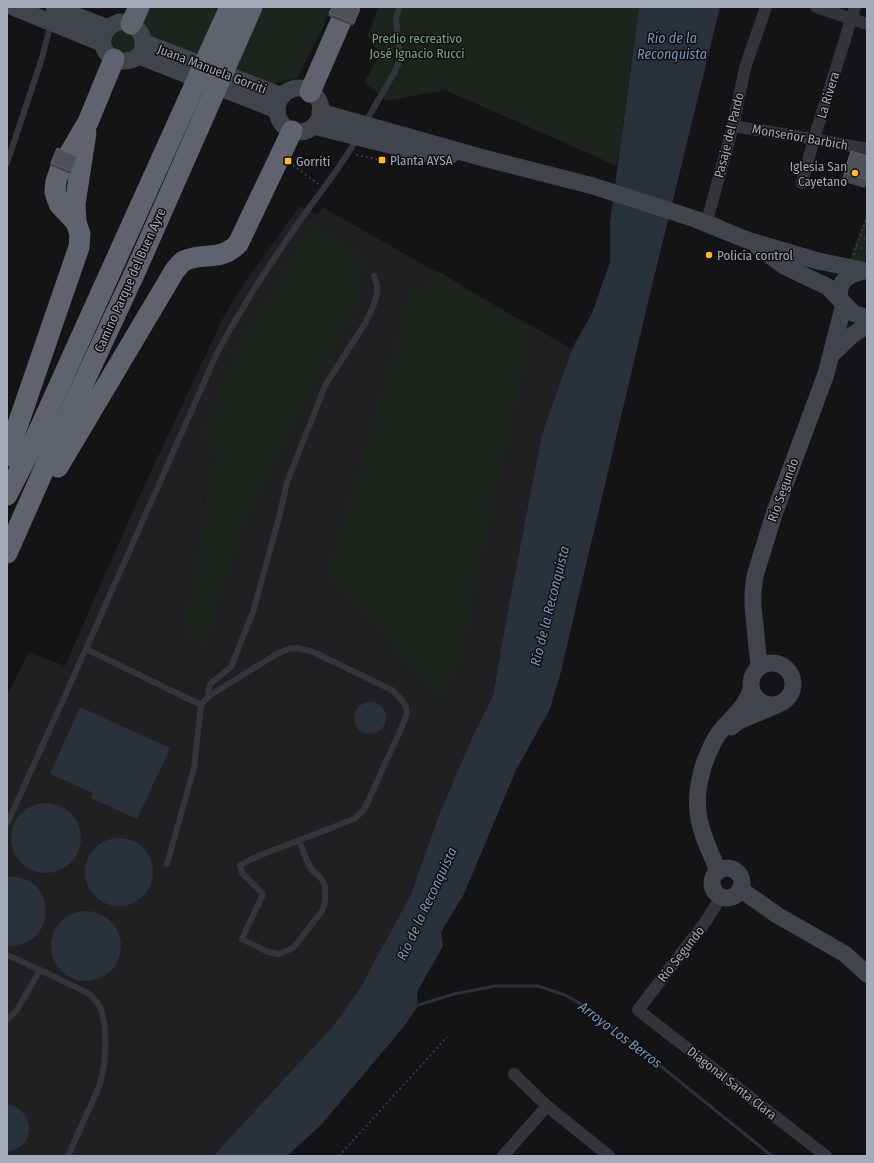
<svg xmlns="http://www.w3.org/2000/svg" width="874" height="1163" viewBox="0 0 874 1163" font-family="'Fira Sans Condensed',sans-serif">
  <style>
    .built { fill: #202023 }
    .green { fill: #1c241d }
    .water { fill: #29323b }
    .lines { fill: none; stroke-linecap: round; stroke-linejoin: round }
    .stream { stroke: #29323b; stroke-width: 3 }
    .path { stroke: #3a3c42; stroke-width: 2; stroke-dasharray: 2 3; stroke-linecap: butt }
    .lane { stroke: #34353b; stroke-width: 6 }
    .street { stroke: #34353b; stroke-width: 12 }
    .secondary { stroke: #42444c; stroke-width: 17 }
    .highway { stroke: #60636d; stroke-width: 21 }
    .wall { fill: #45464c }
    .building { fill: #4f5158; stroke: #5d5f67 }
    .poi-dot { fill: #ffbc23; stroke: #0f0f11; stroke-width: 1.5 }
    .labels { text-anchor: middle; dominant-baseline: central; stroke-width: 3; stroke-linejoin: round; paint-order: stroke }
    .park-label { font-size: 13px; fill: #79a57d; stroke: #0f0f11 }
    .street-label { font-size: 13px; fill: #a4aab8; stroke: #0f0f11 }
    .poi-label { font-size: 13px; fill: #a4aab8; stroke: #0f0f11; text-anchor: start }
    .water-label { font-size: 14px; font-style: italic; fill: #7797b7; stroke: #0f0f11 }
  </style>
  <rect width="100%" height="100%" fill="#141416"/>
  <path class="built" d="M300 206 318 215 322 207 572 349 542 434 507 615 493 696 472 738 439 815 411 894 362 985 333 1026 213 1156H7V696L29 652 65 666 140 495 225 314 245 282Z"/>
  <g class="green">
    <path d="M143 7H331L323 27 297 78 272 84 150 38 144 27Z"/>
    <path d="M378 7H639L617 166 445 90 386 101 364 82 380 55 368 36Z"/>
    <path d="M120 30 134 35C135 42 134 55 123 53 120 53 116 50 113 49 110 39 112 37 120 30Z"/>
    <path d="M867 214V262L849 260Z"/>
    <path d="M312 223 367 257 358 307 280 458 242 535 205 652 182 632 213 457 200 432 238 339Z"/>
    <path d="M438 271 533 330 459 670 441 704 326 574 409 291Z"/>
  </g>
  <g class="water">
    <path d="M639 7H720L649 298 560 675 550 709 516 770 464 894 441 932 443 946 417 992 418 1006 405 1025 321 1125 287 1156H213L333 1026 362 985 411 894 439 815 472 738 493 696 507 615 542 434 572 349 592 313 610 262V223Z"/>
    <circle cx="370" cy="718" r="16"/>
    <path d="M80 707 170 748 137 819 91 798 93 793 50 774Z"/>
    <circle cx="46" cy="838" r="35"/>
    <circle cx="119" cy="872" r="34"/>
    <path d="M7 877C55 872 62 946 7 946Z"/>
    <circle cx="86" cy="946" r="35"/>
    <path d="M8 1104C37 1112 36 1147 7 1152Z"/>
  </g>
  <g class="lines">
    <path class="stream" d="M415 1006 454 994 495 986H538L565 995 591 1010 772 1156"/>
    <g class="path">
      <path d="M356 155 382 160"/>
      <path d="M293 165 318 184"/>
      <path d="M860 235 864 237 867 244"/>
      <path d="M856 246 867 250"/>
      <path d="M854 255 856 246 867 218"/>
      <path d="M339 1156 447 1037"/>
    </g>
    <g class="lane">
      <path d="M365 123 394 73 400 60 396 18 400 7"/>
      <path d="M7 163 42 58 51 23"/>
      <path d="M209 696 208 690 211 683 231 667 253 612 280 514 287 482 326 384 366 322 373 307 377 294V285L374 276"/>
      <path d="M201 705 209 696 275 655 288 649 297 648 311 651 392 690 399 697 406 706 407 714 401 729 364 810 354 819 256 857 240 865 242 873 263 894 242 939 268 952 279 954 293 948 322 911 325 902V886L321 878 312 870 306 859 299 840"/>
      <path d="M7 824 86 649"/>
      <path d="M167 864 194 768 201 705 86 649 217 353C244 303 274 257 307 211 324 187 343 164 357 138"/>
      <path d="M7 955 40 970"/>
      <path d="M7 1020 17 1010 40 970 88 993C93 997 97 1001 100 1007 108 1026 106 1060 101 1080 98 1091 93 1101 88 1111 81 1126 75 1141 68 1156"/>
    </g>
    <g class="street">
      <path d="M816 7 867 24"/>
      <path d="M733 126 814 139 867 149"/>
      <path d="M802 183 814 139 855 7"/>
      <path d="M719 225 710 221 708 217 733 126 745 68 766 7"/>
      <path d="M721 897 706 921 638 1010 826 1156"/>
      <path d="M514 1074 547 1106 609 1156"/>
      <path d="M503 1156 547 1106"/>
    </g>
    <g class="secondary">
      <path d="M13 7 102 43"/>
      <path d="M54 7 108 28"/>
      <path d="M119 22C151 22 150 63 123 61 117 61 110 58 107 53 97 41 106 26 119 22Z"/>
      <path d="M143 42 282 96"/>
      <path d="M139 56 277 110"/>
      <circle cx="299" cy="110" r="22"/>
      <path d="M320 112 480 157 593 186 695 219 747 240 818 261 867 271"/>
      <path d="M314 126 425 154 450 156"/>
      <path d="M758 247 784 266 828 287 853 313 867 318"/>
      <path d="M840 300C837 281 847 275 864 271"/>
      <path d="M831 355 851 336 867 325"/>
      <circle cx="772" cy="684" r="21"/>
      <path d="M759 667 753 605V592L755 576 774 514 826 374 844 304"/>
      <path d="M731 727 739 721 777 705"/>
      <circle cx="727" cy="883" r="15"/>
      <path d="M718 870C700 831 690 807 704 764 708 754 712 742 719 733 731 717 744 710 751 690"/>
      <path d="M740 889 777 915 845 954 867 974"/>
    </g>
    <g class="highway">
      <path d="M131 24 139 7"/>
      <path d="M310 92 347 7"/>
      <path d="M68 156 88 122 114 59"/>
      <path d="M76 222 75 204 86 133"/>
      <path d="M7 456 79 247 80 234 76 222 59 204 55 192 56 181 60 170"/>
      <path d="M58 467 175 270C178 267 181 262 184 261 204 251 218 263 238 244L292 131"/>
      <path d="M7 495 31 448 230 7"/>
      <path d="M7 553 57 440 136 270 252 7"/>
    </g>
  </g>
  <g class="wall">
    <path d="M332 7 360 9 353 26 328 16Z"/>
    <path d="M57 148 77 157 70 174 50 165Z"/>
    <path d="M851 151 867 156V182L865 188 841 181Z"/>
  </g>
  <g class="building">
    <path d="M332 7H354L360 9 354 23 329 13Z"/>
    <path d="M57 148 77 157 71 171 51 163Z"/>
    <path d="M851 151 867 156V180L844 173Z"/>
  </g>
  <g class="poi-dot">
    <rect x="378" y="156" width="8" height="8" rx="2"/>
    <rect x="284" y="157" width="8" height="8" rx="2"/>
    <circle cx="855" cy="173" r="4"/>
    <circle cx="709" cy="255" r="4"/>
  </g>
  <g class="labels">
    <g class="park-label">
      <text x="417" y="38">Predio recreativo<tspan x="417" dy="15">José Ignacio Rucci</tspan></text>
    </g>
    <g class="street-label">
      <text transform="translate(212 69) rotate(21)">Juana Manuela Gorriti</text>
      <text transform="translate(828 95) rotate(-73)">La Rivera</text>
      <text transform="translate(729 135) rotate(-76)">Pasaje del Pardo</text>
      <text transform="translate(800 137) rotate(10)">Monseñor Barbich</text>
      <text transform="translate(130 280) rotate(-66)">Camino Parque del Buen Ayre</text>
      <text transform="translate(783 490) rotate(-70)">Río Segundo</text>
      <text transform="translate(681 954) rotate(-52)">Río Segundo</text>
      <text transform="translate(732 1083) rotate(38)">Diagonal Santa Clara</text>
    </g>
    <g class="poi-label">
      <text x="390" y="160">Planta AYSA</text>
      <text x="296" y="161">Gorriti</text>
      <text x="847" y="166" text-anchor="end">Iglesia San<tspan x="847" dy="15">Cayetano</tspan></text>
      <text x="717" y="255">Policía control</text>
    </g>
    <g class="water-label">
      <text x="672" y="38">Río de la<tspan x="672" dy="16">Reconquista</tspan></text>
      <text transform="translate(550 606) rotate(-76)">Río de la Reconquista</text>
      <text transform="translate(427 904) rotate(-65)">Río de la Reconquista</text>
      <text transform="translate(620 1035) rotate(37)">Arroyo Los Berros</text>
    </g>
  </g>
  <rect width="874" height="1163" fill="none" stroke="#a4aab8" stroke-width="16"/>
</svg>
